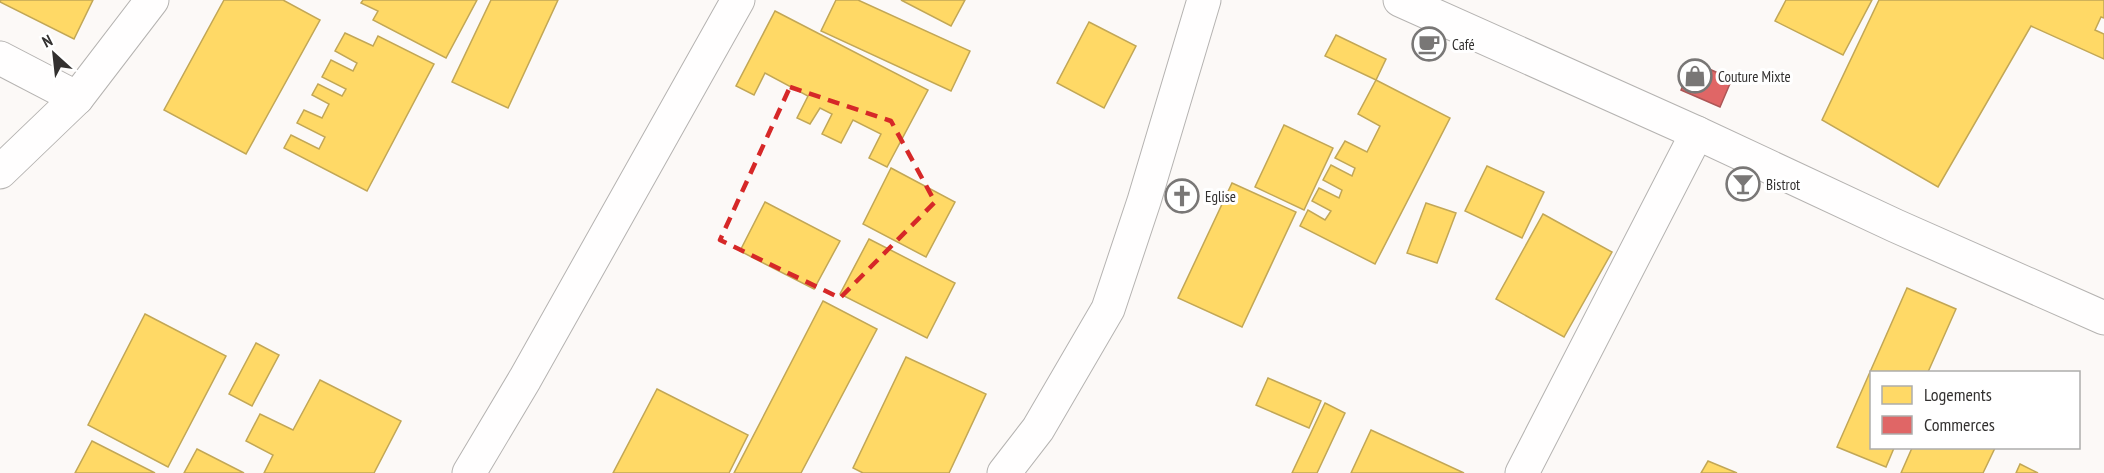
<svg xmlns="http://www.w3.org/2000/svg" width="2104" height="473" viewBox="0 0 2104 473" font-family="'PT Sans Narrow',sans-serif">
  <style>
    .homes { fill: #ffd966; stroke: #c2a756; stroke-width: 1.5 }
    .shops { fill: #e06666; stroke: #ac5656; stroke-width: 1.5 }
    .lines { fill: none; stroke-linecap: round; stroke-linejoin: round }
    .minor-casing { stroke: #b5b3b1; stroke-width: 35 }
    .minor { stroke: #fffefe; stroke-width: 33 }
    .marked { fill: none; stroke: #d62828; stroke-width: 4.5; stroke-dasharray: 12 8; stroke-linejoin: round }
    .labels { text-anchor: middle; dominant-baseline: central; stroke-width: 6; stroke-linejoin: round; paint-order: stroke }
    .poi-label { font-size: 15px; fill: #333130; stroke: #fff; text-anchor: start }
  </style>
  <rect width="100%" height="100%" fill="#fcf9f7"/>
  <g class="homes">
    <path d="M1 0H93L74 39 0 2Z"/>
    <path d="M224 0H283L320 20 246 154 164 110Z"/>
    <path d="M363 0H477L446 58 373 20 378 11 361 3Z"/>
    <path d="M491 0H558L508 108 452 82Z"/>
    <path d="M836 0H858L970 51 951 91 821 31Z"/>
    <path d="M901 0H965L951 26Z"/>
    <path d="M1786 0H1872L1843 55 1775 21Z"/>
    <path d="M1879 0H2104V18L2101 17 2095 30 2104 34V59L2031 26 1938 187 1822 120Z"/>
    <path d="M775 11 928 90 887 167 869 158 881 134 853 120 841 143 822 134 832 114 820 108 810 124 797 118 808 96 765 73 754 95 736 86Z"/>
    <path d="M1089 22 1136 46 1104 108 1057 83Z"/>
    <path d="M345 33 373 46 378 36 434 64 367 191 284 148 291 135 319 149 325 137 297 123 304 110 322 118 329 104 312 95 318 84 342 96 346 89 322 77 331 60 353 71 357 63 335 51Z"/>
    <path d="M1336 35 1386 59 1376 80 1325 56Z"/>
    <path d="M1376 80 1450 118 1375 264 1300 226 1308 210 1325 220 1331 211 1312 201 1319 188 1339 198 1342 190 1323 180 1331 165 1352 176 1355 168 1335 158 1345 141 1367 152 1380 126 1358 114Z"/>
    <path d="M1284 125 1333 148 1304 210 1255 187Z"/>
    <path d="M1487 166 1544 192 1522 238 1465 211Z"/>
    <path d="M891 168 955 202 926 257 863 224Z"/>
    <path d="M1232 183 1296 212 1242 327 1178 298Z"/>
    <path d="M765 202 840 241 814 289 740 251Z"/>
    <path d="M1426 203 1456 213 1437 263 1407 253Z"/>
    <path d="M1543 214 1612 252 1564 337 1496 299Z"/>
    <path d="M869 239 955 283 927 338 840 294Z"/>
    <path d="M1907 288 1956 309 1928 372H1872V448H1894L1886 467 1837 447Z"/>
    <path d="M823 301 877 329 801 473H734Z"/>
    <path d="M145 314 226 356 168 467 88 425Z"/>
    <path d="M256 343 279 355 252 406 229 394Z"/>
    <path d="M906 357 986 394 949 473H863L853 468Z"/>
    <path d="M1268 378 1321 401 1309 428 1256 405Z"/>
    <path d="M320 380 401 421 374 473H264L273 455 246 441 260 414 293 430Z"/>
    <path d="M657 389 748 435 729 473H613Z"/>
    <path d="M1325 403 1345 413 1317 473H1292Z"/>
    <path d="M1371 430 1464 473H1351Z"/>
    <path d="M92 441 155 473H75Z"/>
    <path d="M1912 448H1995L1983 473H1901Z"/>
    <path d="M197 449 244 473H184Z"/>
    <path d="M1708 461 1737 473H1701Z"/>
    <path d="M2020 464 2038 473H2016Z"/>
  </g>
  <path class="shops" d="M1693 62 1732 79 1720 107 1681 90Z"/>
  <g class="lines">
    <defs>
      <g id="minor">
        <path d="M1400 0 1697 133 1896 226 2104 318"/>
        <path d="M0 58 77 98"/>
        <path d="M0 172 77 98 152 0"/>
        <path d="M469 473 525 379 738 0"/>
        <path d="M1004 473 1038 429 1108 309 1144 201 1204 0"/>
        <path d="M1522 473 1697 133"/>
      </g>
    </defs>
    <use href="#minor" class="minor-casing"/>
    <use href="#minor" class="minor"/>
  </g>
  <path class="marked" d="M790 87 891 121 935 202 840 298 720 240Z"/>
  <defs>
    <symbol id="cafe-ring" viewBox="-11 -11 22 22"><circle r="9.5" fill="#fff" stroke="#797776" stroke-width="1.5"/><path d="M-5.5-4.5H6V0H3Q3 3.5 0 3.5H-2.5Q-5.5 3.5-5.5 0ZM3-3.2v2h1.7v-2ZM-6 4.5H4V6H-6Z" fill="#797776"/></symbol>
    <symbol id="shop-ring" viewBox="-11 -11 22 22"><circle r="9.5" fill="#fff" stroke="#797776" stroke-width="1.5"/><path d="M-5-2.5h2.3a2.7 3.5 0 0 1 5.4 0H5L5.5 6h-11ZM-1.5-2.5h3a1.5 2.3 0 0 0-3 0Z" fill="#797776"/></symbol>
    <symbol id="bar-ring" viewBox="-11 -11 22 22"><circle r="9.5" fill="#fff" stroke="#797776" stroke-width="1.5"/><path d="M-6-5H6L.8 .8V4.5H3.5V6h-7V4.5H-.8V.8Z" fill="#797776"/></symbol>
    <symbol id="church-ring" viewBox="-11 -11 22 22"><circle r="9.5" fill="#fff" stroke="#797776" stroke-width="1.5"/><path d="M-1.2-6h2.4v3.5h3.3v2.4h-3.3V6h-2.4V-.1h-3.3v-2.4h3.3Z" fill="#797776"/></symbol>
  </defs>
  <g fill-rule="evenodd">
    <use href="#cafe-ring" x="1410" y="25" width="38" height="38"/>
    <use href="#shop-ring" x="1676" y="57" width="38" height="38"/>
    <use href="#bar-ring" x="1724" y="165" width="38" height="38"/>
    <use href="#church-ring" x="1163" y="177" width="38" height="38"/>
  </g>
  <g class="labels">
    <g class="poi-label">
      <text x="1452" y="44">Café</text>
      <text x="1718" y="76">Couture Mixte</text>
      <text x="1766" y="184">Bistrot</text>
      <text x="1205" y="196">Eglise</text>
    </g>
  </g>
  <rect x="1870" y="371" width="210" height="78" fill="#ffffff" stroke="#adadac" stroke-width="1.5"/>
  <rect x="1882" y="386" width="30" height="18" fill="#ffd966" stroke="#adadac" stroke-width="1.5"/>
  <text x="1924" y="401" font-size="18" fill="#333130">Logements</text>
  <rect x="1882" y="416" width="30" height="18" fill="#e06666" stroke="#adadac" stroke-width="1.5"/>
  <text x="1924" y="431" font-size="18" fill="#333130">Commerces</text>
  <g transform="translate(54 54) rotate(333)" stroke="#ffffff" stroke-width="4.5" paint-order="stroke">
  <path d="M0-4.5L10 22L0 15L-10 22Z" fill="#333130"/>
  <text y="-9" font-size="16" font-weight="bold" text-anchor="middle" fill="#333130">N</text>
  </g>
</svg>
